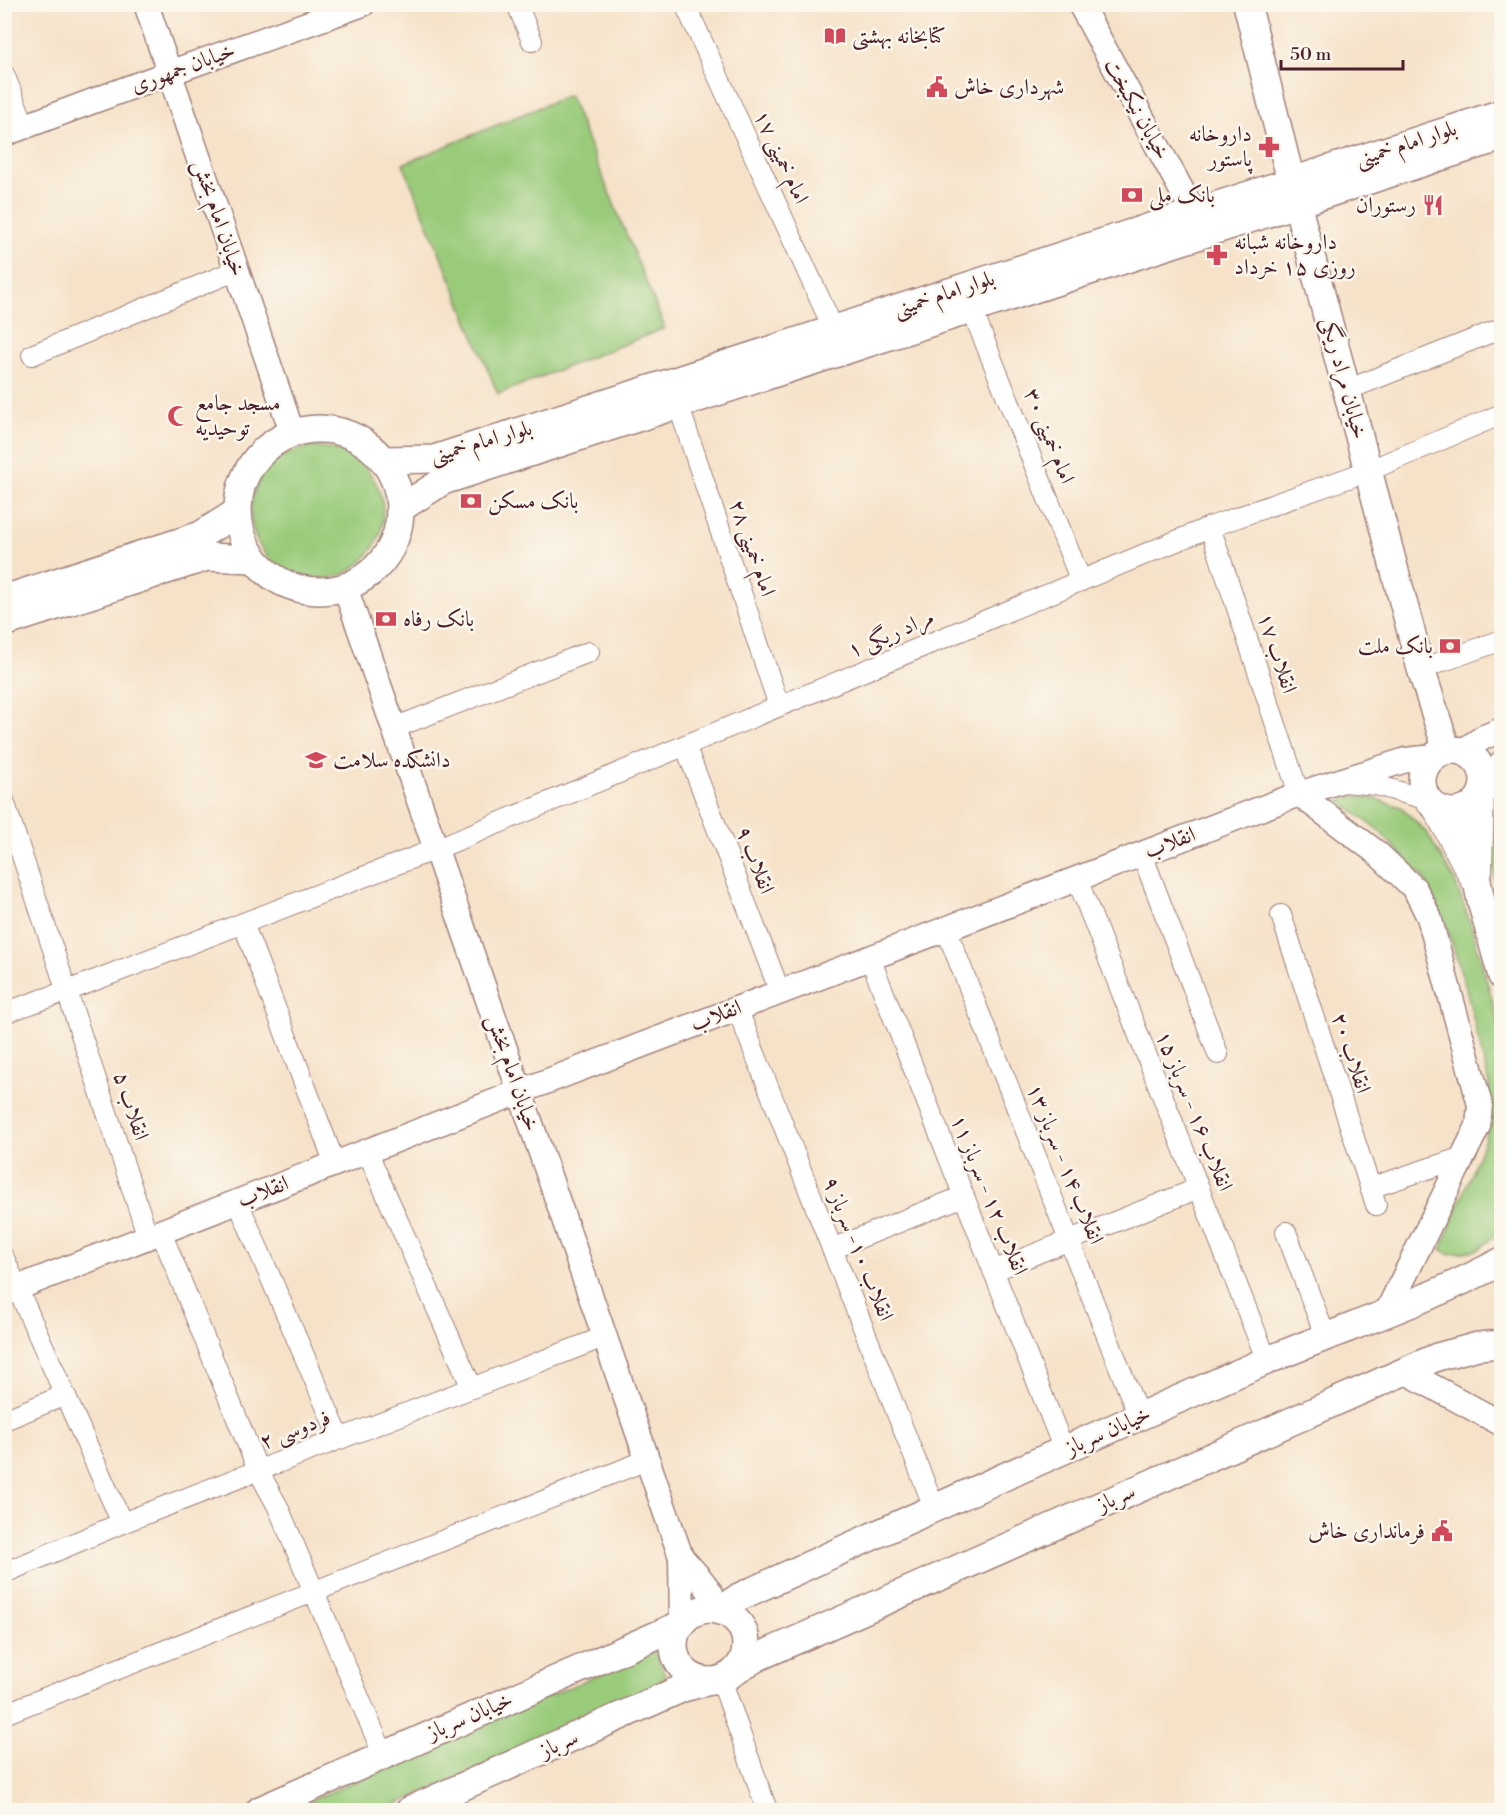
<svg xmlns="http://www.w3.org/2000/svg" width="1506" height="1815" viewBox="0 0 1506 1815" font-family="'Libre Bodoni',Amiri,serif">
  <style>
    .green { fill: #9acb7a; stroke: #727552; stroke-width: 1.5 }
    .lines { fill: none; stroke-linecap: round; stroke-linejoin: round }
    .minor-casing { stroke: #a0807a; stroke-width: 22 }
    .tertiary-casing { stroke: #a0807a; stroke-width: 27 }
    .secondary-casing { stroke: #a0807a; stroke-width: 30 }
    .minor { stroke: #fff; stroke-width: 20 }
    .tertiary { stroke: #fff; stroke-width: 24 }
    .secondary { stroke: #fff; stroke-width: 27 }
    .labels { text-anchor: middle; dominant-baseline: central; stroke-width: 5; stroke-linejoin: round; paint-order: stroke }
    .poi-label { font-size: 22px; fill: #4a1f2b; stroke: #fbf7ec; text-anchor: start }
    .street-label { font-size: 22px; fill: #4a1f2b; stroke: #fbf7ec }
  </style>
  <rect width="100%" height="100%" fill="#fbf7ec"/>
  <filter id="ink" filterUnits="userSpaceOnUse"><feTurbulence type="fractalNoise" baseFrequency=".0167" numOctaves="2"/><feDisplacementMap in="SourceGraphic" scale="12" xChannelSelector="R" yChannelSelector="G"/><feConvolveMatrix kernelMatrix="1 2 1 2 8 2 1 2 1" color-interpolation-filters="sRGB"/></filter>
  <filter id="wash" filterUnits="userSpaceOnUse"><feTurbulence type="fractalNoise" baseFrequency=".008" numOctaves="4" result="noise"/><feDisplacementMap in="SourceGraphic" scale="24" xChannelSelector="R" yChannelSelector="G"/><feGaussianBlur stdDeviation="1.35" result="paint"/><feColorMatrix in="noise" values="0 0 0 0 0 0 0 0 0 0 0 0 0 0 0 0 0 1.4 0 .05"/><feComposite in="paint" operator="in"/></filter>
  <g filter="url(#wash)">
    <rect width="100%" height="100%" fill="#f6e2c9"/>
    <g class="green">
      <path d="M569 95 665 328 498 394 403 164Z"/>
      <circle cx="317" cy="513" r="66"/>
      <path d="M1501 793V921C1492 888 1491 825 1501 793Z"/>
      <path d="M1352 796 1372 798 1401 807 1427 833 1454 879 1472 928 1502 1035 1501 1231 1478 1250 1449 1254 1441 1249 1485 1139 1490 1121 1489 1084 1466 988 1447 928 1424 878 1377 829 1339 801Z"/>
      <path d="M654 1650 669 1683 384 1810H289Z"/>
    </g>
  </g>
  <g filter="url(#ink)">
    <g class="lines">
      <defs>
        <g id="minor">
          <path d="M517 4 532 41"/>
          <path d="M685 4 834 330"/>
          <path d="M4 74 25 127"/>
          <path d="M972 310 1081 581"/>
          <path d="M32 355 237 270"/>
          <path d="M1347 390 1502 328"/>
          <path d="M678 404 779 706"/>
          <path d="M1210 527 1299 794"/>
          <path d="M1421 669 1502 640"/>
          <path d="M394 728 589 652"/>
          <path d="M685 745 780 992"/>
          <path d="M1344 782 1376 785 1428 800 1471 881"/>
          <path d="M4 801 148 1237"/>
          <path d="M1142 854 1218 1054"/>
          <path d="M1482 872 1484 786 1502 759"/>
          <path d="M1077 879 1267 1361"/>
          <path d="M1281 915 1376 1205"/>
          <path d="M243 923 335 1164"/>
          <path d="M946 929 1139 1417"/>
          <path d="M870 958 1064 1450"/>
          <path d="M737 1008 934 1507"/>
          <path d="M4 1013 67 991 436 849 1210 527 1368 471 1502 414"/>
          <path d="M367 1151 472 1388"/>
          <path d="M1370 1188 1463 1157"/>
          <path d="M238 1202 340 1439"/>
          <path d="M161 1232 258 1470 278 1507 383 1754"/>
          <path d="M1286 1232 1326 1338"/>
          <path d="M832 1249 964 1196"/>
          <path d="M4 1258 122 1523"/>
          <path d="M993 1271 1199 1188"/>
          <path d="M4 1420 65 1395"/>
          <path d="M4 1573 122 1523 604 1337"/>
          <path d="M721 1679 767 1810"/>
          <path d="M4 1714 647 1460"/>
        </g>
        <g id="tertiary">
          <path d="M146 4 292 432"/>
          <path d="M1080 4 1194 213"/>
          <path d="M4 134 169 73 363 4"/>
          <path d="M345 587 681 1557 682 1624"/>
          <path d="M1463 751 1484 737 1502 730"/>
          <path d="M1299 794 1377 853 1415 889 1429 917 1480 1105 1478 1126 1386 1314"/>
          <path d="M4 1293 519 1092 1299 794 1406 760 1434 757"/>
          <path d="M1404 1371 1502 1424"/>
          <path d="M681 1557C696 1574 712 1589 719 1611"/>
        </g>
        <g id="secondary">
          <path d="M1247 4 1291 181 1421 669 1447 751"/>
          <circle cx="319" cy="510" r="81"/>
          <path d="M384 460 434 459 1502 113"/>
          <path d="M401 508 443 481 1502 137"/>
          <path d="M4 599 201 535 237 512"/>
          <path d="M4 623 207 557 253 559"/>
          <circle cx="1453" cy="781" r="31"/>
          <path d="M1463 811 1481 901 1502 976"/>
          <circle cx="710" cy="1645" r="36"/>
          <path d="M719 1611 739 1597C914 1517 1088 1438 1264 1362 1343 1328 1426 1302 1502 1261"/>
          <path d="M737 1669 758 1657 1437 1357 1478 1346 1502 1344"/>
          <path d="M260 1810 682 1624"/>
          <path d="M410 1810 683 1688 710 1681"/>
        </g>
      </defs>
      <use href="#minor" class="minor-casing"/>
      <use href="#tertiary" class="tertiary-casing"/>
      <use href="#secondary" class="secondary-casing"/>
      <use href="#minor" class="minor"/>
      <use href="#tertiary" class="tertiary"/>
      <use href="#secondary" class="secondary"/>
    </g>
  </g>
  <defs>
    <symbol id="library-bare" viewBox="-9 -9 18 18"><path d="M-6-4Q-3-5.5-.7-3.5V5Q-3 3-6 4ZM6-4Q3-5.5 .7-3.5V5Q3 3 6 4Z" fill="#d1495b" stroke="#fbf7ec" stroke-width="2.5" paint-order="stroke"/></symbol>
    <symbol id="civic-bare" viewBox="-9 -9 18 18"><path d="M-.6-6.5H3V-4.5H.6V-3L4-1V1h2V6H-6V1h2V-1L-.6-3ZM-1.2 2.5V6h2.4V2.5Z" fill="#d1495b" stroke="#fbf7ec" stroke-width="2.5" paint-order="stroke"/></symbol>
    <symbol id="pharmacy-bare" viewBox="-9 -9 18 18"><path d="M-2-6h4v4h4v4h-4v4h-4v-4h-4v-4h4Z" fill="#d1495b" stroke="#fbf7ec" stroke-width="2.5" paint-order="stroke"/></symbol>
    <symbol id="bank-bare" viewBox="-9 -9 18 18"><path d="M-6-4H6V4H-6ZM0-2.3a2.3 2.3 0 1 0 0 4.6a2.3 2.3 0 1 0 0-4.6Z" fill="#d1495b" stroke="#fbf7ec" stroke-width="2.5" paint-order="stroke"/></symbol>
    <symbol id="restaurant-bare" viewBox="-9 -9 18 18"><path d="M-5-6h1v4h1v-4h1v4h1v-4h1v5L-1.5 .5V6h-2V.5L-5-1ZM5-6V6H3V1.5H1.5Q1.5-4 5-6Z" fill="#d1495b" stroke="#fbf7ec" stroke-width="2.5" paint-order="stroke"/></symbol>
    <symbol id="mosque-bare" viewBox="-9 -9 18 18"><path d="M3.5-4.9A6 6 0 1 0 3.5 4.9A5 5 0 1 1 3.5-4.9Z" fill="#d1495b" stroke="#fbf7ec" stroke-width="2.5" paint-order="stroke"/></symbol>
    <symbol id="university-bare" viewBox="-9 -9 18 18"><path d="M0-5L7-2L0 1L-7-2ZM-4 1L0 2.5L4 1V4Q0 6-4 4Z" fill="#d1495b" stroke="#fbf7ec" stroke-width="2.5" paint-order="stroke"/></symbol>
  </defs>
  <g fill-rule="evenodd">
    <use href="#library-bare" x="820" y="21" width="30" height="30"/>
    <use href="#civic-bare" x="922" y="72" width="30" height="30"/>
    <use href="#pharmacy-bare" x="1254" y="132" width="30" height="30"/>
    <use href="#bank-bare" x="1117" y="180" width="30" height="30"/>
    <use href="#restaurant-bare" x="1418" y="190" width="30" height="30"/>
    <use href="#pharmacy-bare" x="1202" y="240" width="30" height="30"/>
    <use href="#mosque-bare" x="163" y="401" width="30" height="30"/>
    <use href="#bank-bare" x="456" y="486" width="30" height="30"/>
    <use href="#bank-bare" x="371" y="604" width="30" height="30"/>
    <use href="#bank-bare" x="1435" y="631" width="30" height="30"/>
    <use href="#university-bare" x="301" y="745" width="30" height="30"/>
    <use href="#civic-bare" x="1427" y="1516" width="30" height="30"/>
  </g>
  <g class="labels">
    <g class="poi-label">
      <text x="852" y="36">کتابخانه بهشتی</text>
      <text x="954" y="87">شهرداری خاش</text>
      <text x="1252" y="134" text-anchor="end">داروخانه<tspan x="1252" dy="25">پاستور</tspan></text>
      <text x="1149" y="195">بانک ملی</text>
      <text x="1416" y="205" text-anchor="end">رستوران</text>
      <text x="1234" y="242">داروخانه شبانه<tspan x="1234" dy="25">روزی ۱۵ خرداد</tspan></text>
      <text x="195" y="403">مسجد جامع<tspan x="195" dy="25">توحیدیه</tspan></text>
      <text x="488" y="501">بانک مسکن</text>
      <text x="403" y="619">بانک رفاه</text>
      <text x="1433" y="646" text-anchor="end">بانک ملت</text>
      <text x="333" y="760">دانشکده سلامت</text>
      <text x="1425" y="1531" text-anchor="end">فرمانداری خاش</text>
    </g>
    <g class="street-label">
      <text transform="translate(183 68) rotate(-20)">خیابان جمهوری</text>
      <text transform="translate(1137 109) rotate(61)">خیابان نیکبخت</text>
      <text transform="translate(1406 144) rotate(-18)">بلوار امام خمینی</text>
      <text transform="translate(781 157) rotate(65)">امام خمینی ۱۷</text>
      <text transform="translate(219 218) rotate(71)">خیابان امام بخش</text>
      <text transform="translate(944 294) rotate(-18)">بلوار امام خمینی</text>
      <text transform="translate(1344 378) rotate(75)">خیابان مراد ریگی</text>
      <text transform="translate(1049 436) rotate(68)">امام خمینی ۳۰</text>
      <text transform="translate(481 442) rotate(-16)">بلوار امام خمینی</text>
      <text transform="translate(752 548) rotate(71)">امام خمینی ۲۸</text>
      <text transform="translate(891 634) rotate(-23)">مراد ریگی ۱</text>
      <text transform="translate(1277 653) rotate(72)">انقلاب ۱۷</text>
      <text transform="translate(1170 843) rotate(-21)">انقلاب</text>
      <text transform="translate(755 860) rotate(69)">انقلاب ۹</text>
      <text transform="translate(716 1016) rotate(-21)">انقلاب</text>
      <text transform="translate(1351 1053) rotate(72)">انقلاب ۲۰</text>
      <text transform="translate(513 1073) rotate(71)">خیابان امام بخش</text>
      <text transform="translate(131 1106) rotate(72)">انقلاب ۵</text>
      <text transform="translate(1194 1111) rotate(68)">انقلاب ۱۶ - سرباز ۱۵</text>
      <text transform="translate(1065 1164) rotate(68)">انقلاب ۱۴ - سرباز ۱۳</text>
      <text transform="translate(263 1192) rotate(-21)">انقلاب</text>
      <text transform="translate(989 1195) rotate(68)">انقلاب ۱۲ - سرباز ۱۱</text>
      <text transform="translate(858 1249) rotate(68)">انقلاب ۱۰- سرباز ۹</text>
      <text transform="translate(295 1430) rotate(-21)">فردوسی ۲</text>
      <text transform="translate(1108 1431) rotate(-24)">خیابان سرباز</text>
      <text transform="translate(1116 1498) rotate(-24)">سرباز</text>
      <text transform="translate(470 1716) rotate(-23)">خیابان سرباز</text>
      <text transform="translate(559 1744) rotate(-24)">سرباز</text>
    </g>
  </g>
  <rect width="1506" height="1815" fill="none" stroke="#fbf7ec" stroke-width="24"/>
  <path d="M1281 60v9h122v-9" fill="none" stroke="#4a1f2b" stroke-width="3"/>
  <text x="1290" y="60" font-size="18" fill="#4a1f2b" stroke="#fbf7ec" stroke-width="4.5" paint-order="stroke">50 m</text>
</svg>
